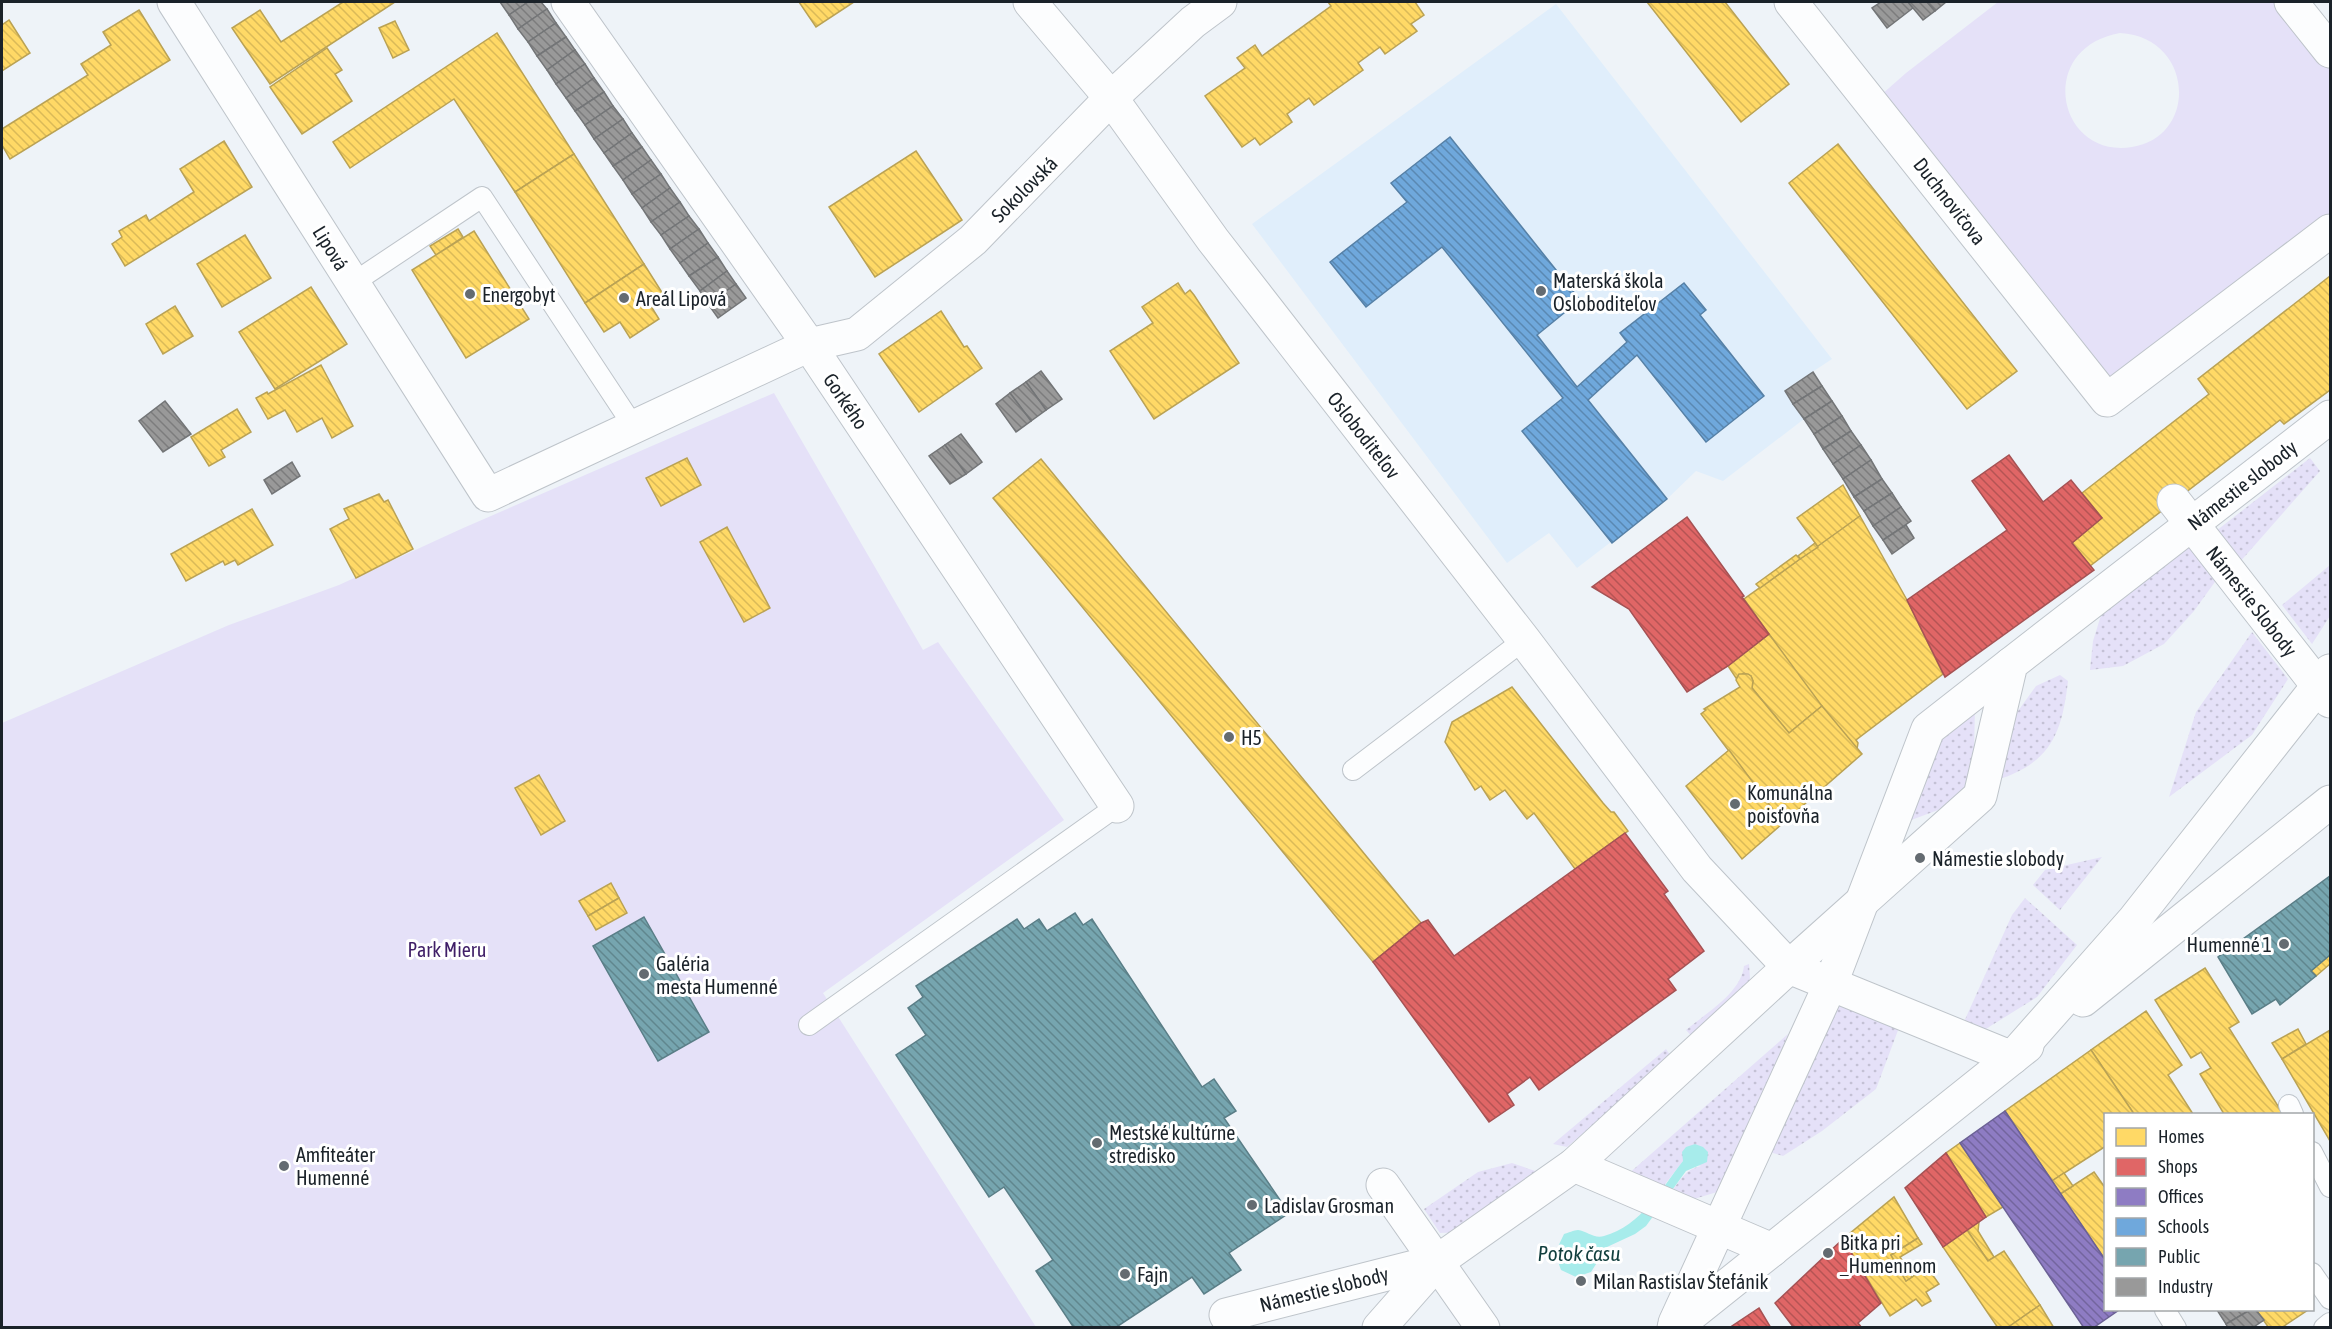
<svg xmlns="http://www.w3.org/2000/svg" width="2332" height="1329" viewBox="0 0 2332 1329" font-family="'Asap Condensed',sans-serif">
  <style>
    .built { fill: #e0eefb }
    .grass { fill: url(#grass-dots) }
    .park { fill: #e5e1f8; fill-rule: evenodd }
    .water { fill: #a7eceb }
    .homes { fill: url(#homes-back-hatch); stroke: #baa254; stroke-width: 1.5 }
    .shops { fill: url(#shops-back-hatch); stroke: #a55254; stroke-width: 1.5 }
    .offices { fill: url(#offices-back-hatch); stroke: #6b6195; stroke-width: 1.5 }
    .schools { fill: url(#schools-back-hatch); stroke: #5680a6; stroke-width: 1.5 }
    .public { fill: url(#public-back-hatch); stroke: #5a7e87; stroke-width: 1.5 }
    .industry { fill: url(#industry-back-hatch); stroke: #737577; stroke-width: 1.5 }
    .lines { fill: none; stroke-linecap: round; stroke-linejoin: round }
    .lane-casing { stroke: #bec4ca; stroke-width: 22 }
    .street-casing { stroke: #bec4ca; stroke-width: 35 }
    .lane { stroke: #fcfdfe; stroke-width: 20 }
    .street { stroke: #fcfdfe; stroke-width: 33 }
    .poi-dot { fill: #646b71; stroke: #fff; stroke-width: 2 }
    .labels { text-anchor: middle; dominant-baseline: central; stroke-width: 6; stroke-linejoin: round; paint-order: stroke }
    .street-label { font-size: 20px; fill: #1a2229; stroke: #fff }
    .poi-label { font-size: 20px; fill: #1a2229; stroke: #fff; text-anchor: start }
    .park-label { font-size: 20px; fill: #3f1e67; stroke: #fff }
    .water-label { font-size: 21px; font-style: italic; fill: #123f3e; stroke: #fff }
  </style>
  <defs>
    <pattern id="grass-dots" width="8" height="8" patternUnits="userSpaceOnUse" patternTransform="scale(1.5)"><rect width="8" height="8" fill="#e5e1f8"/><path d="M2 2h.1M6 6h.1" fill="none" stroke="#c4c1d5" stroke-width="1.8" stroke-linecap="round"/></pattern>
    <pattern id="homes-back-hatch" width="6" height="6" patternUnits="userSpaceOnUse" patternTransform="scale(1.5)"><rect width="6" height="6" fill="#ffd966"/><path d="M-1 5l2 2M0 0l6 6M5-1l2 2" fill="none" stroke="#daba58"/></pattern>
    <pattern id="shops-back-hatch" width="6" height="6" patternUnits="userSpaceOnUse" patternTransform="scale(1.5)"><rect width="6" height="6" fill="#e06666"/><path d="M-1 5l2 2M0 0l6 6M5-1l2 2" fill="none" stroke="#b55454"/></pattern>
    <pattern id="offices-back-hatch" width="6" height="6" patternUnits="userSpaceOnUse" patternTransform="scale(1.5)"><rect width="6" height="6" fill="#8e7cc3"/><path d="M-1 5l2 2M0 0l6 6M5-1l2 2" fill="none" stroke="#73659e"/></pattern>
    <pattern id="schools-back-hatch" width="6" height="6" patternUnits="userSpaceOnUse" patternTransform="scale(1.5)"><rect width="6" height="6" fill="#6fa8dc"/><path d="M-1 5l2 2M0 0l6 6M5-1l2 2" fill="none" stroke="#5a88b2"/></pattern>
    <pattern id="public-back-hatch" width="6" height="6" patternUnits="userSpaceOnUse" patternTransform="scale(1.5)"><rect width="6" height="6" fill="#76a5af"/><path d="M-1 5l2 2M0 0l6 6M5-1l2 2" fill="none" stroke="#60868e"/></pattern>
    <pattern id="industry-back-hatch" width="6" height="6" patternUnits="userSpaceOnUse" patternTransform="scale(1.5)"><rect width="6" height="6" fill="#999"/><path d="M-1 5l2 2M0 0l6 6M5-1l2 2" fill="none" stroke="#7c7c7d"/></pattern>
  </defs>
  <rect width="100%" height="100%" fill="#eef3f8"/>
  <path class="built" d="M1556 4 1832 359 1785 390 1804 419 1723 481 1696 471 1667 499 1577 568 1549 533 1507 563 1252 224Z"/>
  <g class="grass">
    <path d="M2310 458 2320 471 2239 563 2216 531Z"/>
    <path d="M2190 544 2217 579 2194 611 2164 644 2123 666 2090 670 2093 641 2102 612Z"/>
    <path d="M2330 565V616L2312 644 2282 605Z"/>
    <path d="M2252 632 2288 679 2252 735 2169 797 2196 712Z"/>
    <path d="M2060 675 2068 681C2062 734 2050 763 1997 780L2013 718 2036 686Z"/>
    <path d="M1975 706 1974 753 1962 801 1906 822 1937 734Z"/>
    <path d="M2102 857 2060 910 2033 885 2045 870Z"/>
    <path d="M2025 898 2077 945 2037 997 1981 1032 1963 1024 2012 915Z"/>
    <path d="M1749 964 1750 979 1740 1001 1695 1040 1686 1030C1706 1013 1741 993 1744 966Z"/>
    <path d="M1836 997 1900 1025 1876 1089 1822 1131 1783 1156 1766 1151Z"/>
    <path d="M1788 1034 1727 1189 1694 1199 1672 1191C1681 1179 1686 1169 1701 1166L1683 1161 1662 1188 1627 1175Z"/>
    <path d="M1666 1049 1672 1058 1567 1147 1553 1144Z"/>
    <path d="M1512 1163 1541 1173 1464 1232 1440 1233 1424 1209 1478 1172Z"/>
  </g>
  <g class="park">
    <path d="M1998 2H2291L2330 51V231L2107 400 1872 103 1906 73ZM2120 33C2194 37 2199 137 2132 147 2057 159 2035 48 2120 33Z"/>
    <path d="M774 393 923 650 938 642 1064 820 823 993 1036 1327H2V723L229 625 339 585 461 529Z"/>
  </g>
  <path class="water" d="M1695 1144 1703 1147 1708 1152 1707 1162 1686 1171 1646 1226 1635 1234 1607 1247 1591 1272 1576 1277 1561 1270 1555 1253 1564 1234C1568 1233 1574 1230 1578 1230 1587 1231 1594 1239 1604 1236 1641 1226 1661 1189 1683 1161L1682 1152 1686 1147Z"/>
  <g class="homes">
    <path d="M343 2H395L270 84 232 28 260 10 281 42Z"/>
    <path d="M799 2H854L816 27Z"/>
    <path d="M1328 2H1415L1424 15 1411 24 1417 31 1385 54 1380 47 1358 63 1363 70 1314 105 1309 98 1287 114 1292 122 1260 145 1255 138 1242 147 1205 96 1245 68 1237 58 1255 45 1262 56 1331 6Z"/>
    <path d="M1647 2H1725L1789 84 1741 122Z"/>
    <path d="M139 10 170 60 10 159 2 145V129L88 75 81 64 111 45 103 32Z"/>
    <path d="M9 20 30 53 2 71V25Z"/>
    <path d="M395 21 409 50 393 58 379 28Z"/>
    <path d="M497 33 574 154 515 192 454 99 350 168 333 142Z"/>
    <path d="M327 48 342 70 335 74 352 101 302 134 270 87Z"/>
    <path d="M224 141 252 187 125 266 112 244 122 237 119 231 146 215 149 221 194 192 180 169Z"/>
    <path d="M1838 144 2017 371 1967 409 1789 183Z"/>
    <path d="M916 151 962 220 875 277 829 207Z"/>
    <path d="M574 154 644 264 585 303 515 192Z"/>
    <path d="M458 229 463 237 436 255 430 246Z"/>
    <path d="M474 231 529 319 466 358 412 270Z"/>
    <path d="M245 235 271 278 222 307 197 264Z"/>
    <path d="M644 264 663 294 649 303 659 319 630 338 620 322 604 332 585 303Z"/>
    <path d="M2330 276V390L2284 424 2280 420 2090 566 2072 543 2102 518 2082 493 2209 394 2198 379Z"/>
    <path d="M1178 283 1185 294 1190 290 1194 295 1239 363 1154 419 1110 351 1153 323 1142 307Z"/>
    <path d="M311 287 347 344 275 389 239 332Z"/>
    <path d="M175 306 193 336 163 354 146 324Z"/>
    <path d="M941 311 964 347 967 346 982 368 919 412 879 354Z"/>
    <path d="M321 365 353 426 332 438 322 418 297 432 285 410 268 419 256 398 267 392 268 394Z"/>
    <path d="M237 409 251 432 221 450 225 457 209 466 191 437Z"/>
    <path d="M687 458 701 485 661 506 646 478Z"/>
    <path d="M1041 459 1421 923 1373 962 993 498Z"/>
    <path d="M1843 485 1860 516 1818 547 1797 518Z"/>
    <path d="M379 494 384 502 388 500 413 549 356 578 330 529 349 519 344 509Z"/>
    <path d="M252 509 273 545 238 565 235 560 225 565 223 561 186 581 171 554Z"/>
    <path d="M1860 516 1907 600 1943 674 1856 740 1858 743 1857 749 1813 696 1744 599Z"/>
    <path d="M727 527 770 608 744 622 700 542Z"/>
    <path d="M1815 543 1818 547 1800 559 1798 556Z"/>
    <path d="M1796 555 1800 559 1760 588 1756 584Z"/>
    <path d="M1769 634 1822 706 1789 733 1752 688 1753 681 1751 676 1744 673 1736 678 1728 666Z"/>
    <path d="M1739 674H1748L1751 676 1753 681 1752 688 1789 733 1822 706 1862 754 1783 823 1701 714 1706 710 1704 709 1740 687 1736 680Z"/>
    <path d="M1512 687 1603 803 1611 812H1614L1628 831 1575 869 1534 813 1527 819 1505 790 1490 800 1481 786 1475 790 1445 742 1452 722Z"/>
    <path d="M1729 750 1783 823 1742 859 1686 786Z"/>
    <path d="M539 775 565 821 541 835 515 788Z"/>
    <path d="M611 883 619 898 588 916 579 901Z"/>
    <path d="M619 898 627 913 596 930 588 916Z"/>
    <path d="M2330 955V964L2316 976 2311 971Z"/>
    <path d="M2205 968 2239 1022 2229 1028 2283 1114H2224L2200 1074 2211 1068 2201 1052 2191 1058 2155 1000Z"/>
    <path d="M2146 1011 2182 1065 2168 1075 2193 1114H2134L2091 1050Z"/>
    <path d="M2298 1029 2306 1044 2282 1059 2272 1043Z"/>
    <path d="M2330 1030V1141L2282 1059Z"/>
    <path d="M2091 1050 2134 1114H2106V1146L2052 1181 2005 1111Z"/>
    <path d="M1960 1143 2003 1207 1986 1217 1946 1153Z"/>
    <path d="M2094 1172 2106 1189V1261L2060 1194Z"/>
    <path d="M2064 1173 2073 1186 2060 1194 2052 1181Z"/>
    <path d="M1894 1197 1918 1238 1891 1255 1906 1281 1927 1267 1939 1284 1926 1292 1931 1301 1922 1306 1916 1299 1890 1316 1843 1239Z"/>
    <path d="M1979 1222 1978 1231 1994 1257 1988 1261 1967 1230Z"/>
    <path d="M1967 1230 1988 1261 2004 1251 2040 1305 2007 1328H1998L1943 1247Z"/>
    <path d="M1918 1238 1922 1244 1900 1257 1912 1277 1906 1281 1891 1255Z"/>
    <path d="M2040 1305 2054 1328H2007Z"/>
    <path d="M2256 1310H2308L2281 1328H2269Z"/>
  </g>
  <g class="shops">
    <path d="M2009 455 2043 502 2071 480 2102 518 2072 543 2094 570 1945 677 1907 600 2007 530 1972 481Z"/>
    <path d="M1687 517 1744 596 1742 597 1769 634 1728 666 1687 692 1629 609 1592 587Z"/>
    <path d="M1625 833 1668 891 1664 894 1704 951 1668 979 1676 990 1539 1090 1530 1077 1507 1094 1514 1105 1489 1122 1373 962 1421 923 1428 920 1454 956Z"/>
    <path d="M1946 1153 1986 1217 1943 1247 1905 1188Z"/>
    <path d="M1843 1239 1881 1303 1858 1323 1862 1328H1794L1775 1303Z"/>
    <path d="M1759 1308 1771 1328H1729Z"/>
  </g>
  <path class="offices" d="M2005 1111 2106 1261V1310H2119L2093 1328H2084L1960 1143Z"/>
  <path class="schools" d="M1450 137 1580 300 1537 335 1577 387 1627 342 1620 333 1684 283 1706 310 1700 315 1764 396 1706 442 1637 355 1588 400 1667 499 1612 543 1522 431 1563 398 1442 247 1366 307 1330 262 1407 202 1391 183Z"/>
  <g class="public">
    <path d="M2330 876V955L2311 971 2316 976 2280 1005 2276 999 2252 1014 2218 957Z"/>
    <path d="M1075 913 1083 925 1092 919 1202 1087 1214 1079 1236 1111 1224 1118 1289 1213 1229 1253 1241 1270 1204 1294 1192 1277 1115 1328H1074L1036 1271 1053 1260 1004 1187 989 1197 896 1055 926 1035 908 1008 923 997 916 986 1017 919 1024 929 1039 919 1047 931Z"/>
    <path d="M644 917 709 1032 658 1061 593 946Z"/>
  </g>
  <g class="industry">
    <path d="M500 2H528L509 15Z"/>
    <path d="M528 2H541L547 9 518 29 509 15Z"/>
    <path d="M1881 2H1908L1913 8 1887 28 1872 8Z"/>
    <path d="M1908 2H1927L1935 11 1923 20Z"/>
    <path d="M1927 2H1946L1935 11Z"/>
    <path d="M547 9 556 23 528 42 518 29Z"/>
    <path d="M556 23 566 37 537 56 528 42Z"/>
    <path d="M566 37 575 50 547 70 537 56Z"/>
    <path d="M575 50 585 64 556 84 547 70Z"/>
    <path d="M585 64 594 78 566 98 556 84Z"/>
    <path d="M594 78 604 92 575 111 566 98Z"/>
    <path d="M604 92 613 106 585 125 575 111Z"/>
    <path d="M613 106 623 119 594 139 585 125Z"/>
    <path d="M623 119 632 133 604 153 594 139Z"/>
    <path d="M632 133 642 147 613 166 604 153Z"/>
    <path d="M642 147 651 160 623 180 613 166Z"/>
    <path d="M651 160 661 174 632 194 623 180Z"/>
    <path d="M661 174 670 188 642 208 632 194Z"/>
    <path d="M670 188 680 202 651 222 642 208Z"/>
    <path d="M680 202 689 216 661 235 651 222Z"/>
    <path d="M689 216 699 229 670 249 661 235Z"/>
    <path d="M699 229 708 243 680 263 670 249Z"/>
    <path d="M708 243 718 257 689 276 680 263Z"/>
    <path d="M718 257 727 271 700 291 689 276Z"/>
    <path d="M727 271 736 284 708 304 700 291Z"/>
    <path d="M736 284 746 298 718 318 708 304Z"/>
    <path d="M1041 371 1062 399 1046 410 1026 382Z"/>
    <path d="M1813 372 1822 386 1793 404 1785 391Z"/>
    <path d="M1026 382 1046 410 1031 421 1010 393Z"/>
    <path d="M1822 386 1832 401 1804 419 1793 404Z"/>
    <path d="M1010 393 1031 421 1016 432 996 404Z"/>
    <path d="M165 401 191 434 163 452 139 421Z"/>
    <path d="M1832 401 1842 416 1814 434 1804 419Z"/>
    <path d="M1842 416 1851 431 1823 449 1814 434Z"/>
    <path d="M1851 431 1861 445 1833 464 1823 449Z"/>
    <path d="M961 434 982 462 966 474 945 445Z"/>
    <path d="M945 445 966 474 950 484 929 456Z"/>
    <path d="M1861 445 1871 460 1843 479 1833 464Z"/>
    <path d="M1871 460 1882 479 1854 497 1843 479Z"/>
    <path d="M292 462 300 476 272 494 264 480Z"/>
    <path d="M1882 479 1892 493 1864 511 1854 497Z"/>
    <path d="M1892 493 1901 507 1873 526 1864 511Z"/>
    <path d="M1901 507 1911 521 1883 540 1873 526Z"/>
    <path d="M1906 525 1914 538 1892 554 1883 540Z"/>
    <path d="M2217 1310H2250L2226 1324Z"/>
    <path d="M2250 1310H2256L2264 1320 2252 1328H2228L2226 1324Z"/>
  </g>
  <g class="lines">
    <defs>
      <g id="lane">
        <path d="M353 283 482 197 634 427"/>
        <path d="M1353 770 1524 640"/>
        <path d="M809 1025 1117 806"/>
        <path d="M2289 1105 2293 1114"/>
        <path d="M2312 1152 2330 1187"/>
        <path d="M2312 1273 2330 1299"/>
        <path d="M2165 1310 2176 1328"/>
        <path d="M2324 1328 2330 1323"/>
      </g>
      <g id="street">
        <path d="M174 2 488 495 809 345 857 334 973 240 1111 98 1193 22 1220 2"/>
        <path d="M568 2 809 345 1117 806"/>
        <path d="M1030 2 1111 98 1213 240 1524 640 1697 869 1789 967 2012 1058 2134 920 2330 671"/>
        <path d="M1791 2 2107 400 2330 231"/>
        <path d="M2291 2 2330 51"/>
        <path d="M2174 501 2330 701"/>
        <path d="M2083 1000 2330 802"/>
        <path d="M1574 1165 1772 1250"/>
        <path d="M1383 1185 1483 1328"/>
        <path d="M1675 1323 1831 983 1928 729 2011 664"/>
        <path d="M1234 1328 1226 1315 1438 1261"/>
        <path d="M1379 1328 1438 1261 1574 1165 1789 967 1980 796 2011 664 2330 417"/>
        <path d="M1674 1328 2027 1046"/>
      </g>
    </defs>
    <use href="#lane" class="lane-casing"/>
    <use href="#street" class="street-casing"/>
    <use href="#lane" class="lane"/>
    <use href="#street" class="street"/>
  </g>
  <g class="poi-dot">
    <circle cx="1541" cy="291" r="6"/>
    <circle cx="470" cy="294" r="6"/>
    <circle cx="624" cy="298" r="6"/>
    <circle cx="1229" cy="737" r="6"/>
    <circle cx="1735" cy="804" r="6"/>
    <circle cx="1920" cy="858" r="6"/>
    <circle cx="2284" cy="944" r="6"/>
    <circle cx="644" cy="974" r="6"/>
    <circle cx="1097" cy="1143" r="6"/>
    <circle cx="284" cy="1166" r="6"/>
    <circle cx="1252" cy="1205" r="6"/>
    <circle cx="1828" cy="1253" r="6"/>
    <circle cx="1125" cy="1274" r="6"/>
    <circle cx="1581" cy="1281" r="6"/>
  </g>
  <g class="labels">
    <g class="street-label">
      <text transform="translate(1024 189) rotate(-45)">Sokolovská</text>
      <text transform="translate(1950 201) rotate(52)">Duchnovičova</text>
      <text transform="translate(331 248) rotate(58)">Lipová</text>
      <text transform="translate(846 401) rotate(56)">Gorkého</text>
      <text transform="translate(1364 435) rotate(52)">Osloboditeľov</text>
      <text transform="translate(2242 485) rotate(-38)">Námestie slobody</text>
      <text transform="translate(2252 601) rotate(52)">Námestie Slobody</text>
      <text transform="translate(1324 1289) rotate(-14)">Námestie slobody</text>
    </g>
    <g class="poi-label">
      <text x="1553" y="280">Materská škola<tspan x="1553" dy="23">Osloboditeľov</tspan></text>
      <text x="482" y="294">Energobyt</text>
      <text x="636" y="298">Areál Lipová</text>
      <text x="1241" y="737">H5</text>
      <text x="1747" y="792">Komunálna<tspan x="1747" dy="23">poisťovňa</tspan></text>
      <text x="1932" y="858">Námestie slobody</text>
      <text x="2272" y="944" text-anchor="end">Humenné 1</text>
      <text x="656" y="963">Galéria<tspan x="656" dy="23">mesta Humenné</tspan></text>
      <text x="1109" y="1132">Mestské kultúrne<tspan x="1109" dy="23">stredisko</tspan></text>
      <text x="296" y="1154">Amfiteáter<tspan x="296" dy="23">Humenné</tspan></text>
      <text x="1264" y="1205">Ladislav Grosman</text>
      <text x="1840" y="1242">Bitka pri<tspan x="1840" dy="23">_Humennom</tspan></text>
      <text x="1137" y="1274">Fajn</text>
      <text x="1593" y="1281">Milan Rastislav Štefánik</text>
    </g>
    <g class="park-label">
      <text x="447" y="949">Park Mieru</text>
    </g>
    <g class="water-label">
      <text x="1579" y="1253">Potok času</text>
    </g>
  </g>
  <rect width="2332" height="1329" fill="none" stroke="#1a2229" stroke-width="6"/>
  <rect x="2104" y="1113" width="210" height="198" fill="#ffffff" stroke="#a3a7a9" stroke-width="1.5"/>
  <rect x="2116" y="1128" width="30" height="18" fill="#ffd966" stroke="#a3a7a9" stroke-width="1.5"/>
  <text x="2158" y="1143" font-size="18" fill="#1a2229">Homes</text>
  <rect x="2116" y="1158" width="30" height="18" fill="#e06666" stroke="#a3a7a9" stroke-width="1.5"/>
  <text x="2158" y="1173" font-size="18" fill="#1a2229">Shops</text>
  <rect x="2116" y="1188" width="30" height="18" fill="#8e7cc3" stroke="#a3a7a9" stroke-width="1.5"/>
  <text x="2158" y="1203" font-size="18" fill="#1a2229">Offices</text>
  <rect x="2116" y="1218" width="30" height="18" fill="#6fa8dc" stroke="#a3a7a9" stroke-width="1.5"/>
  <text x="2158" y="1233" font-size="18" fill="#1a2229">Schools</text>
  <rect x="2116" y="1248" width="30" height="18" fill="#76a5af" stroke="#a3a7a9" stroke-width="1.5"/>
  <text x="2158" y="1263" font-size="18" fill="#1a2229">Public</text>
  <rect x="2116" y="1278" width="30" height="18" fill="#999999" stroke="#a3a7a9" stroke-width="1.5"/>
  <text x="2158" y="1293" font-size="18" fill="#1a2229">Industry</text>
</svg>
